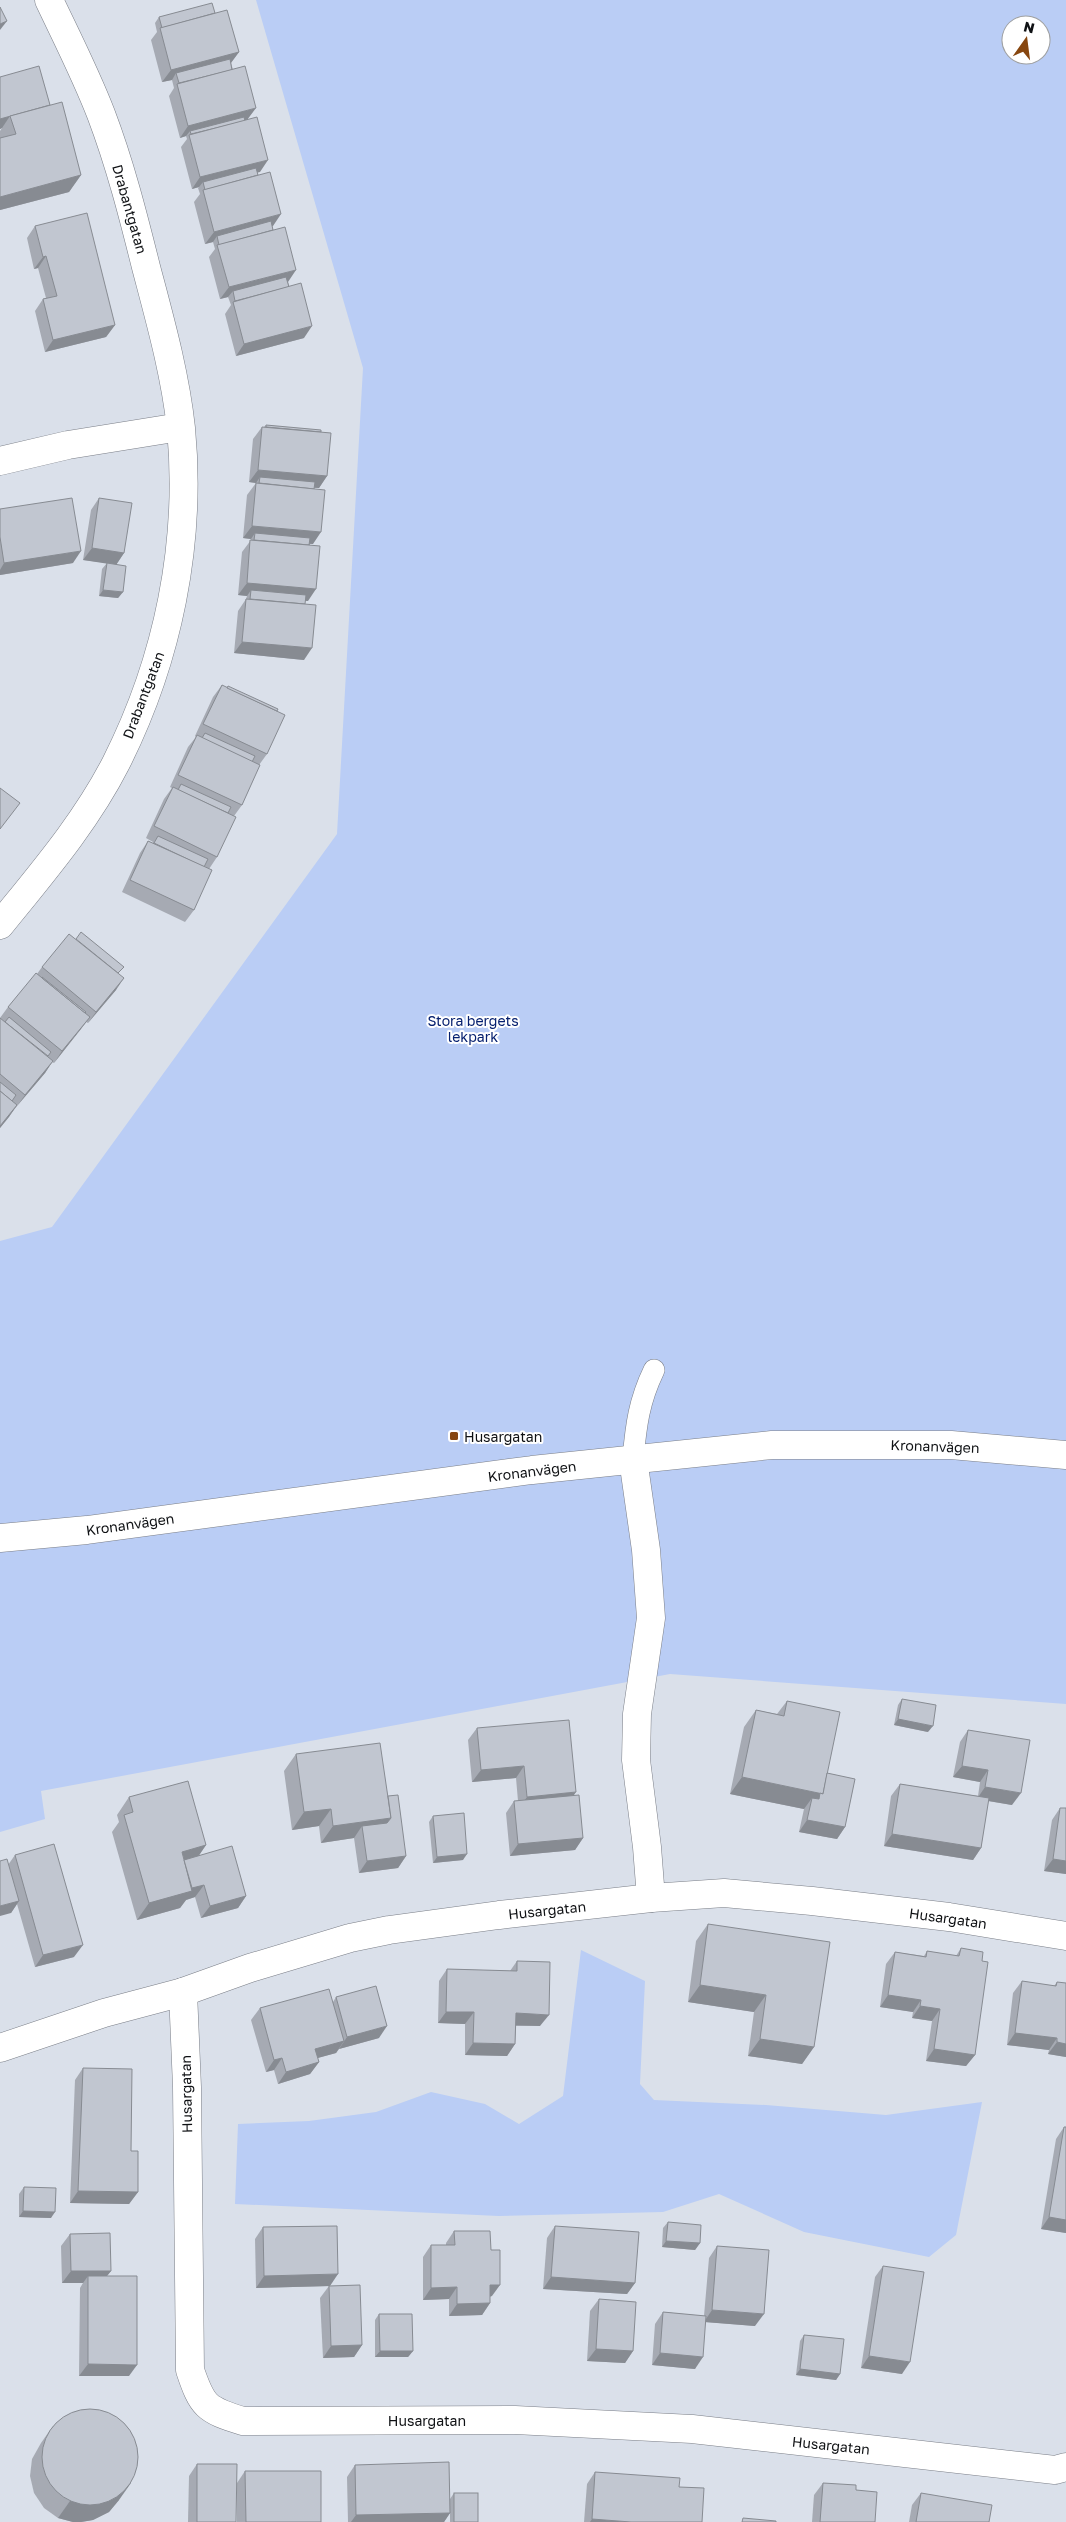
<svg xmlns="http://www.w3.org/2000/svg" width="1066" height="2522" viewBox="0 0 1066 2522" font-family="'Golos Text',sans-serif">
  <style>
    .green { fill: #bacdf5; fill-rule: evenodd }
    .lines { fill: none; stroke-linecap: round; stroke-linejoin: round }
    .service-casing { stroke: #7a7e87; stroke-width: 22 }
    .minor-casing { stroke: #7a7e87; stroke-width: 29 }
    .tertiary-casing { stroke: #7a7e87; stroke-width: 29 }
    .service { stroke: #fff; stroke-width: 21 }
    .minor { stroke: #fff; stroke-width: 28 }
    .tertiary { stroke: #fff; stroke-width: 28 }
    .wall { fill: #a6aab3 }
    .shaded-wall { fill: #878b92 }
    .building { fill: #c1c6d0; stroke: #878b92 }
    .poi-dot { fill: #87460f; stroke: #fff; stroke-width: 2 }
    .labels { text-anchor: middle; dominant-baseline: central; stroke-width: 4; stroke-linejoin: round; paint-order: stroke }
    .street-label { font-size: 14px; fill: #0f1114; stroke: #fff }
    .park-label { font-size: 14px; fill: #06206f; stroke: #fff }
    .poi-label { font-size: 14px; fill: #0f1114; stroke: #fff; text-anchor: start }
  </style>
  <rect width="100%" height="100%" fill="#dae0ea"/>
  <g class="green">
    <path d="M256 0H1066V1704L670 1674 41 1791 45 1819 0 1832V1241L52 1227 337 834 363 368ZM1011 25H1041V55H1011Z"/>
    <path d="M581 1950 645 1981 640 2084 654 2100 766 2105 886 2115 982 2102 956 2235 929 2257 804 2232 719 2194 663 2212 499 2216 235 2204 238 2124 309 2121 376 2112 431 2092 485 2104 519 2124 563 2096Z"/>
  </g>
  <g class="lines">
    <defs>
      <path id="service" d="M633 1459C636 1425 639 1401 654 1370"/>
      <g id="minor">
        <path d="M0 461 68 445 180 427"/>
        <path d="M0 925C42 873 86 822 116 763 168 660 192 543 181 428 175 373 160 320 146 267 133 215 120 164 101 114 86 75 67 38 49 0"/>
        <path d="M633 1459 646 1550 651 1618 637 1714 636 1760 647 1847 651 1898"/>
        <path d="M183 1992 187 2087 190 2370C202 2406 206 2410 243 2421L515 2420 692 2429 1055 2470 1066 2467"/>
        <path d="M0 2048 104 2013 183 1992 250 1968 350 1938 389 1930 499 1915 651 1898 724 1893 812 1901 949 1917 1066 1936"/>
      </g>
      <path id="tertiary" d="M0 1538 87 1530 532 1470 772 1445H951L1066 1455"/>
    </defs>
    <use href="#service" class="service-casing"/>
    <use href="#minor" class="minor-casing"/>
    <use href="#tertiary" class="tertiary-casing"/>
    <use href="#service" class="service"/>
    <use href="#minor" class="minor"/>
    <use href="#tertiary" class="tertiary"/>
  </g>
  <g class="wall">
    <path d="M215 13 239 52 231 63 248 120 260 172H257L273 226H272L304 338 236 356 225 314 231 305 228 297 220 299 209 257 215 249 213 242 205 244 194 202 200 194 198 188 199 187 192 189 181 147 187 139 186 136 180 138 169 96 174 88 172 80 162 82 151 40 157 32 155 23 159 17Z"/>
    <path d="M0 77 50 105 81 175 69 192 0 210V131L2 128 0 129Z"/>
    <path d="M35 226 115 325 106 337 45 352 35 311 43 299 46 298 38 268 34 269 27 238Z"/>
    <path d="M266 425 321 432 327 476 319 488H314L313 544H310L308 601H305L304 660 234 653 238 611 246 599 247 596 238 595 242 552 251 540V539L243 538 247 495 256 483 249 482 253 439 262 427H264Z"/>
    <path d="M99 498 124 553 116 565 123 592 118 598 99 596 102 569 107 563 83 560 91 510Z"/>
    <path d="M0 509 73 563 0 575Z"/>
    <path d="M222 685 267 754 259 765 242 805 234 816 217 857 209 869 204 866 194 910 185 922 122 892 140 853 148 841 153 843V842L146 838 164 799 172 788 170 787 188 747 196 737 195 736 213 697Z"/>
    <path d="M42 967 119 974 116 990 88 1023 86 1022 54 1063 52 1062 45 1073 17 1106 0 1128V1018L8 1007 37 974Z"/>
    <path d="M902 1699 928 1732 894 1725 898 1705Z"/>
    <path d="M787 1701 827 1773 845 1827 837 1839 799 1832 804 1809 730 1794 744 1727 756 1710 777 1714Z"/>
    <path d="M477 1728 573 1796 583 1838 575 1850 510 1856 506 1813 514 1801H518L516 1778 472 1782 468 1740Z"/>
    <path d="M968 1730 1012 1805 988 1801 981 1848 973 1860 884 1846 891 1796 900 1784 978 1796 980 1782 953 1777 960 1742Z"/>
    <path d="M296 1754 388 1796 406 1856 398 1868 359 1873 354 1838 321 1843 319 1826 292 1830 284 1771Z"/>
    <path d="M129 1797 206 1845 198 1856 246 1896 238 1908 201 1918 195 1897 186 1900 180 1908 137 1920 112 1832 119 1822 117 1815Z"/>
    <path d="M1060 1808H1066V1874L1044 1871 1052 1820Z"/>
    <path d="M433 1816 463 1860 433 1863 429 1822Z"/>
    <path d="M15 1855 74 1957 35 1967 17 1904 11 1913 8 1865Z"/>
    <path d="M708 1924 814 2047 802 2064 748 2056 754 2012 688 2002 696 1941Z"/>
    <path d="M961 1948 982 1961 975 2055 966 2066 926 2061 932 2021 912 2018 913 2012 880 2007 886 1964 895 1952 924 1956 927 1951 956 1956Z"/>
    <path d="M517 1961 540 2026H516L515 2044 507 2056 465 2055V2024L438 2023 439 1981 447 1969 510 1971Z"/>
    <path d="M1022 1981 1054 1986 1057 1982 1066 2057 1048 2054 1049 2050 1007 2045 1013 1993Z"/>
    <path d="M336 1997 379 2038 339 2049 336 2053 317 2058 319 2062 310 2074 278 2084 274 2070 266 2072 251 2020 260 2008 333 2002Z"/>
    <path d="M83 2068 131 2151 138 2192 129 2204 70 2203 75 2080Z"/>
    <path d="M1064 2127 1066 2233 1041 2229 1056 2139Z"/>
    <path d="M24 2187 51 2218 19 2217V2194Z"/>
    <path d="M668 2222 700 2243 695 2250 662 2247 663 2228Z"/>
    <path d="M555 2226 635 2283 627 2294 543 2289 547 2238Z"/>
    <path d="M263 2227 330 2286 256 2288 255 2239Z"/>
    <path d="M454 2231 492 2296 490 2297V2303L482 2315 449 2316V2299L423 2300V2257L431 2245H446V2243Z"/>
    <path d="M70 2234 111 2271 107 2276 129 2376H79L80 2288 83 2283H62L61 2246Z"/>
    <path d="M717 2246 755 2326 706 2322 695 2369 652 2365 655 2324 663 2312 704 2316 709 2258Z"/>
    <path d="M883 2266 902 2374 861 2368 875 2277Z"/>
    <path d="M329 2286 362 2345 354 2357 323 2358 320 2298Z"/>
    <path d="M599 2299 633 2351 625 2363 587 2361 590 2311Z"/>
    <path d="M379 2314 413 2351 408 2357H375V2320Z"/>
    <path d="M804 2335 840 2374 836 2380 796 2375 800 2341Z"/>
    <path d="M53 2426 119 2500 109 2512 93 2520 81 2522H73L58 2518 44 2508 34 2493 30 2476 32 2459 41 2443Z"/>
    <path d="M197 2464 236 2522H188L189 2476Z"/>
    <path d="M355 2465 450 2499 454 2493 478 2522H450V2513L444 2522H348L347 2477Z"/>
    <path d="M245 2471 321 2522H237V2483Z"/>
    <path d="M595 2472 702 2522H584L587 2484Z"/>
    <path d="M823 2483 856 2490 875 2522H812L814 2495Z"/>
    <path d="M921 2493 989 2522H909L912 2505Z"/>
  </g>
  <g class="shaded-wall">
    <path d="M7 21 0 30V24Z"/>
    <path d="M239 52 230 64 176 73 172 80 162 82 171 70Z"/>
    <path d="M256 108 247 120 190 131 186 136 180 138 188 126Z"/>
    <path d="M10 116 2 128 0 129V119Z"/>
    <path d="M268 160 260 172 204 186 203 182 199 187 192 189 200 177Z"/>
    <path d="M81 175 69 192 0 210V197Z"/>
    <path d="M281 214 273 226 218 241 217 236 213 242 205 244 214 232Z"/>
    <path d="M46 256 38 268 34 269 43 257Z"/>
    <path d="M296 270 288 282 233 291 228 297 220 299 229 287Z"/>
    <path d="M115 325 106 337 45 352 53 340Z"/>
    <path d="M312 326 304 338 236 356 244 344Z"/>
    <path d="M258 470 327 476 319 488 259 483 260 477 256 483 249 482Z"/>
    <path d="M252 526 321 532 313 544 254 539 255 533 251 539 243 538Z"/>
    <path d="M92 548 124 553 116 565 83 560Z"/>
    <path d="M81 551 73 563 0 575V570L4 563Z"/>
    <path d="M247 583 316 589 308 601 250 596 251 590 247 596 238 595Z"/>
    <path d="M103 590 123 592 118 598 99 596Z"/>
    <path d="M242 642 312 648 304 660 234 653Z"/>
    <path d="M124 978 116 990 88 1023 96 1012Z"/>
    <path d="M90 1017 81 1029 54 1063 62 1051Z"/>
    <path d="M53 1061 45 1073 17 1106 25 1095Z"/>
    <path d="M17 1105 9 1117 0 1128V1126Z"/>
    <path d="M898 1719 933 1726 928 1732 894 1725Z"/>
    <path d="M524 1766 516 1778 472 1782 481 1770Z"/>
    <path d="M962 1766 988 1770 980 1782 953 1777Z"/>
    <path d="M742 1777 823 1794 811 1811 812 1798 804 1809 730 1794Z"/>
    <path d="M985 1787 1021 1793 1012 1805 977 1799Z"/>
    <path d="M576 1792 568 1804 519 1808 527 1797Z"/>
    <path d="M331 1809 319 1826 292 1830 304 1812Z"/>
    <path d="M391 1818 379 1835 362 1826 354 1838 321 1843 333 1826Z"/>
    <path d="M807 1820 845 1827 837 1839 799 1832Z"/>
    <path d="M892 1834 981 1848 973 1860 884 1846Z"/>
    <path d="M583 1838 575 1850 510 1856 518 1844Z"/>
    <path d="M206 1845 194 1863 186 1865 182 1852Z"/>
    <path d="M467 1854 463 1860 433 1863 437 1857Z"/>
    <path d="M406 1856 398 1868 359 1873 367 1861Z"/>
    <path d="M1053 1859 1066 1861V1874L1044 1871Z"/>
    <path d="M204 1885 195 1897 186 1900 180 1908 137 1920 149 1903 192 1888Z"/>
    <path d="M246 1896 238 1908 201 1918 210 1906Z"/>
    <path d="M19 1901 11 1913 0 1916V1906Z"/>
    <path d="M83 1945 74 1957 35 1967 43 1955Z"/>
    <path d="M700 1985 766 1995 754 2012 688 2002Z"/>
    <path d="M888 1995 921 2000 913 2012 880 2007Z"/>
    <path d="M920 2006 940 2009 932 2021 912 2018Z"/>
    <path d="M446 2012H474L465 2024 438 2023Z"/>
    <path d="M516 2013 549 2015 540 2026 508 2025Z"/>
    <path d="M387 2026 379 2038 339 2049 347 2037Z"/>
    <path d="M1015 2033 1057 2038 1049 2050 1007 2045Z"/>
    <path d="M760 2039 814 2047 802 2064 748 2056Z"/>
    <path d="M344 2041 336 2053 307 2061 315 2049Z"/>
    <path d="M1057 2042 1066 2044V2057L1048 2054Z"/>
    <path d="M473 2043 515 2044 507 2056 465 2055Z"/>
    <path d="M934 2049 975 2055 966 2066 926 2061Z"/>
    <path d="M282 2058 274 2070 266 2072 274 2060Z"/>
    <path d="M319 2062 310 2074 278 2084 286 2072Z"/>
    <path d="M78 2191 138 2192 129 2204 70 2203Z"/>
    <path d="M23 2211 55 2212 51 2218 19 2217Z"/>
    <path d="M1049 2217 1066 2220V2233L1041 2229Z"/>
    <path d="M666 2241 700 2243 695 2250 662 2247Z"/>
    <path d="M71 2271H111L102 2282 88 2276 83 2283H62Z"/>
    <path d="M338 2274 330 2286 256 2288 264 2276Z"/>
    <path d="M551 2277 635 2283 627 2294 543 2289Z"/>
    <path d="M490 2285H500L492 2296 482 2297Z"/>
    <path d="M457 2287 449 2299 423 2300 431 2288Z"/>
    <path d="M490 2303 482 2315 449 2316 457 2304Z"/>
    <path d="M712 2310 764 2314 755 2326 704 2322Z"/>
    <path d="M362 2345 354 2357 323 2358 331 2346Z"/>
    <path d="M596 2349 633 2351 625 2363 587 2361Z"/>
    <path d="M380 2351H413L408 2357H375Z"/>
    <path d="M660 2353 703 2357 695 2369 652 2365Z"/>
    <path d="M869 2356 910 2362 902 2374 861 2368Z"/>
    <path d="M88 2364 137 2365 129 2376H79Z"/>
    <path d="M800 2369 840 2374 836 2380 796 2375Z"/>
    <path d="M131 2483 119 2500 109 2512 93 2520 81 2522H73L58 2518 70 2501Z"/>
    <path d="M450 2513 444 2522H351L356 2515Z"/>
    <path d="M592 2519 631 2522H590Z"/>
  </g>
  <g class="building">
    <path d="M212 3 215 13 162 28 159 17Z"/>
    <path d="M0 7 7 21 0 24Z"/>
    <path d="M227 10 239 52 171 70 160 28Z"/>
    <path d="M230 59 232 70 179 83 176 73Z"/>
    <path d="M39 66 50 105 0 119V77Z"/>
    <path d="M245 66 256 108 188 126 177 84Z"/>
    <path d="M62 102 81 175 0 197V138L16 134 10 116Z"/>
    <path d="M244 117 245 121 191 134 190 131Z"/>
    <path d="M257 117 268 160 200 177 189 135Z"/>
    <path d="M256 168 258 175 205 190 203 182Z"/>
    <path d="M270 172 281 214 214 232 203 190Z"/>
    <path d="M87 213 115 325 53 340 43 299 57 296 46 256 43 257 35 226Z"/>
    <path d="M271 221 273 230 219 245 217 236Z"/>
    <path d="M285 227 296 270 229 287 217 245Z"/>
    <path d="M286 277 289 287 235 301 233 291Z"/>
    <path d="M301 283 312 326 244 344 233 302Z"/>
    <path d="M266 425 321 430V432L266 427Z"/>
    <path d="M262 427 331 433 327 476 258 470Z"/>
    <path d="M260 477 315 482 314 489 259 483Z"/>
    <path d="M256 483 325 490 321 532 252 526Z"/>
    <path d="M72 498 81 551 4 563 0 537V509Z"/>
    <path d="M99 498 132 503 124 553 92 548Z"/>
    <path d="M255 533 310 538 309 545 254 540Z"/>
    <path d="M250 540 320 546 316 589 247 583Z"/>
    <path d="M107 563 126 566 123 592 103 590Z"/>
    <path d="M251 590 306 595 305 604 250 599Z"/>
    <path d="M246 599 316 605 312 648 242 642Z"/>
    <path d="M222 685 285 715 267 754 203 724Z"/>
    <path d="M228 686 278 709 277 711 227 688Z"/>
    <path d="M205 733 255 756 252 762 202 738Z"/>
    <path d="M197 735 260 765 242 805 178 775Z"/>
    <path d="M181 784 231 807 228 813 178 790Z"/>
    <path d="M173 787 236 817 217 857 154 826Z"/>
    <path d="M0 788 20 803 0 829Z"/>
    <path d="M158 836 208 859 204 867 154 843Z"/>
    <path d="M148 841 212 870 194 910 130 880Z"/>
    <path d="M81 932 124 967 118 973 76 939Z"/>
    <path d="M69 934 124 978 96 1012 42 967Z"/>
    <path d="M36 973 90 1017 62 1051 8 1007Z"/>
    <path d="M42 977 86 1012 85 1013 42 978Z"/>
    <path d="M9 1017 51 1052 48 1056 5 1022Z"/>
    <path d="M0 1018 53 1061 25 1095 0 1074Z"/>
    <path d="M0 1082 16 1095 12 1101 0 1091Z"/>
    <path d="M0 1091 17 1105 0 1126Z"/>
    <path d="M902 1699 936 1705 933 1726 898 1719Z"/>
    <path d="M787 1701 840 1712 823 1794 742 1777 756 1710 784 1716Z"/>
    <path d="M569 1720 576 1792 527 1797 524 1766 481 1770 477 1728Z"/>
    <path d="M968 1730 1030 1740 1021 1793 985 1787 988 1770 962 1766Z"/>
    <path d="M380 1743 391 1818 333 1826 331 1809 304 1812 296 1754Z"/>
    <path d="M827 1773 855 1779 845 1827 807 1820 812 1798 819 1799 820 1793 823 1794Z"/>
    <path d="M188 1781 206 1845 182 1852 192 1891 149 1903 124 1815 133 1812 129 1797Z"/>
    <path d="M900 1784 989 1798 981 1848 892 1834Z"/>
    <path d="M398 1795 406 1856 367 1861 362 1826 387 1823 391 1818 388 1796Z"/>
    <path d="M579 1795 583 1838 518 1844 514 1801Z"/>
    <path d="M1060 1808H1066V1861L1053 1859Z"/>
    <path d="M464 1813 467 1854 437 1857 433 1816Z"/>
    <path d="M54 1844 83 1945 43 1955 15 1855Z"/>
    <path d="M232 1846 246 1896 210 1906 204 1885 192 1888 184 1860Z"/>
    <path d="M7 1859 19 1901 0 1906V1861Z"/>
    <path d="M708 1924 830 1942 814 2047 760 2039 766 1995 700 1985Z"/>
    <path d="M961 1948 983 1952 982 1961 988 1962 975 2055 934 2049 940 2009 920 2006 921 2000 888 1995 895 1952 926 1957 927 1951 959 1956Z"/>
    <path d="M517 1961 550 1962 549 2015 516 2013 515 2044 473 2043 474 2012H446L447 1969 517 1971Z"/>
    <path d="M1022 1981 1056 1986 1057 1982 1066 1983V2044L1057 2042V2038L1015 2033Z"/>
    <path d="M376 1986 387 2026 347 2037 336 1997Z"/>
    <path d="M329 1989 344 2041 315 2049 319 2062 286 2072 282 2058 274 2060 260 2008Z"/>
    <path d="M83 2068 132 2069 131 2151H138V2192L78 2191Z"/>
    <path d="M1064 2127H1066V2220L1049 2217Z"/>
    <path d="M24 2187 56 2188 55 2212 23 2211Z"/>
    <path d="M668 2222 701 2225 700 2243 666 2241Z"/>
    <path d="M337 2226 338 2274 264 2276 263 2227Z"/>
    <path d="M555 2226 639 2232 635 2283 551 2277Z"/>
    <path d="M454 2231H490L491 2250H500V2285H490V2303L457 2304V2287L431 2288V2245H455Z"/>
    <path d="M110 2233 111 2271H71L70 2234Z"/>
    <path d="M717 2246 769 2250 764 2314 712 2310Z"/>
    <path d="M883 2266 924 2272 910 2362 869 2356Z"/>
    <path d="M88 2276H137V2365L88 2364Z"/>
    <path d="M360 2285 362 2345 331 2346 329 2286Z"/>
    <path d="M599 2299 636 2302 633 2351 596 2349Z"/>
    <path d="M663 2312 706 2316 703 2357 660 2353Z"/>
    <path d="M379 2314H412L413 2351H380Z"/>
    <path d="M804 2335 844 2339 840 2374 800 2369Z"/>
    <circle cx="90" cy="2457" r="48"/>
    <path d="M449 2462 450 2513 356 2515 355 2465Z"/>
    <path d="M197 2464H237L236 2522H197Z"/>
    <path d="M245 2471H321V2522H246Z"/>
    <path d="M595 2472 680 2478 679 2487 704 2488 702 2522H631L592 2519Z"/>
    <path d="M823 2483 856 2485V2490L877 2492 875 2522H820Z"/>
    <rect x="454" y="2493" width="24" height="29"/>
    <path d="M921 2493 992 2505 989 2522H916Z"/>
    <path d="M743 2518 776 2521V2522H742Z"/>
  </g>
  <rect class="poi-dot" x="449" y="1431" width="10" height="10" rx="2.5"/>
  <g class="labels">
    <g class="street-label">
      <text transform="translate(130 209) rotate(74)">Drabantgatan</text>
      <text transform="translate(143 695) rotate(-69)">Drabantgatan</text>
      <text transform="translate(935 1446) rotate(2)">Kronanvägen</text>
      <text transform="translate(532 1471) rotate(-7)">Kronanvägen</text>
      <text transform="translate(130 1524) rotate(-8)">Kronanvägen</text>
      <text transform="translate(547 1910) rotate(-6)">Husargatan</text>
      <text transform="translate(948 1918) rotate(8)">Husargatan</text>
      <text transform="translate(186 2094) rotate(-91)">Husargatan</text>
      <text x="427" y="2420">Husargatan</text>
      <text transform="translate(831 2445) rotate(6)">Husargatan</text>
    </g>
    <g class="park-label">
      <text x="473" y="1020">Stora bergets<tspan x="473" dy="16">lekpark</tspan></text>
    </g>
    <g class="poi-label">
      <text x="464" y="1436">Husargatan</text>
    </g>
  </g>
  <g transform="translate(1026 40) rotate(14)"><circle r="24" fill="#ffffff" stroke="#9fa0a1"/>
  <path d="M0-4L9 19L0 12L-9 19Z" fill="#87460f"/>
  <text y="-8" font-size="14" font-weight="bold" text-anchor="middle" fill="#0f1114">N</text>
  </g>
</svg>
